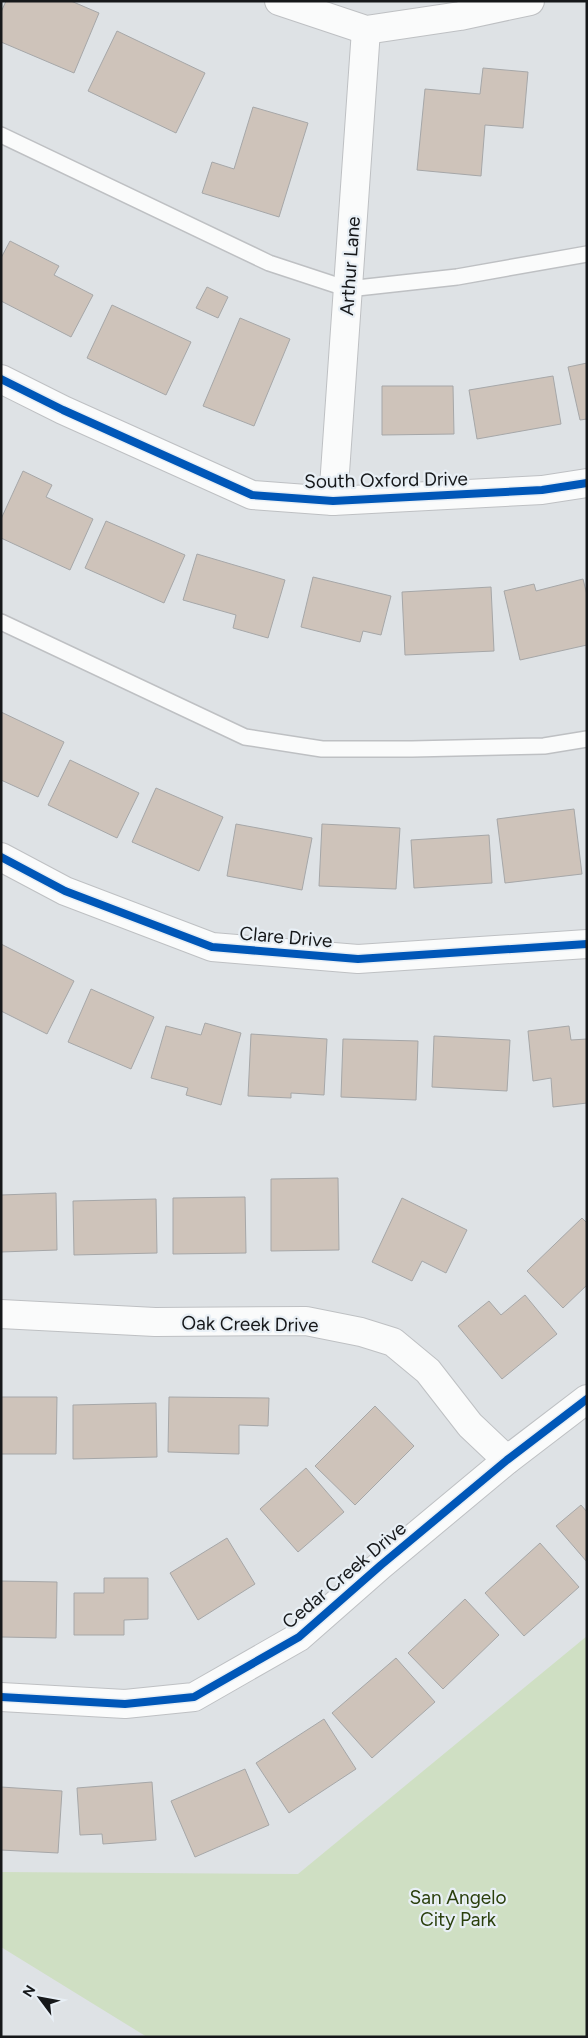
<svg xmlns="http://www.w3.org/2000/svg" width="588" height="2038" viewBox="0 0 588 2038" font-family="Figtree,sans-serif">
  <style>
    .green { fill: #cfdfc3 }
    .building { fill: #cec3ba; stroke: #a6a7a8 }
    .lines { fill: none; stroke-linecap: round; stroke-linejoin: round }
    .service-casing { stroke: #bec0c3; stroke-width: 18 }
    .minor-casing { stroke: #bec0c3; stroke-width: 30 }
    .service { stroke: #fafbfb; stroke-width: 15 }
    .minor { stroke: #fafbfb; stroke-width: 28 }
    .cycleway-casing { stroke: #e8eff5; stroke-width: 11 }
    .cycleway { stroke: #0057b8; stroke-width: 8 }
    .labels { text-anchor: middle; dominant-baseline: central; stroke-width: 4.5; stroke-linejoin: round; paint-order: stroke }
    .street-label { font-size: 19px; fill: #16181a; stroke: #e8eff5 }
    .park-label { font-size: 19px; fill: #2a3f0c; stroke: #e8eff5 }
  </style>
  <rect width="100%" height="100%" fill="#dee2e5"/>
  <path class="green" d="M587 1636V2037H147L1 1947V1872L298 1874Z"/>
  <g class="building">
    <path d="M6 1H71L99 13 74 73 1 42V12Z"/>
    <path d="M117 31 205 73 176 133 88 91Z"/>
    <path d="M483 68 528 72 523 128 485 125 481 176 417 170 425 89 480 94Z"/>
    <path d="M253 107 308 123 279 217 202 193 212 162 234 169Z"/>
    <path d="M10 241 59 266 54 275 93 295 71 337 1 301V258Z"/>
    <path d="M207 287 228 297 218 318 196 308Z"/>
    <path d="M112 305 191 342 166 395 87 358Z"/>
    <path d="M240 318 290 339 254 426 203 406Z"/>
    <path d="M587 363V419L580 420 568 367Z"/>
    <path d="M553 376 561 424 477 439 469 390Z"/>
    <path d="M382 386H453L454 434 382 435Z"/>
    <path d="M23 471 52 485 46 497 93 519 70 570 1 538V519Z"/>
    <path d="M106 521 185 555 164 603 85 568Z"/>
    <path d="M197 554 285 580 268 638 233 628 236 615 183 600Z"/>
    <path d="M313 577 391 596 381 635 363 631 360 642 301 627Z"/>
    <path d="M583 579 587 595V645L520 660 504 591 534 584 536 591Z"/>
    <path d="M491 587 494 651 405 655 402 592Z"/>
    <path d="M1 712 64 742 38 797 1 780Z"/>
    <path d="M70 760 139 793 117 838 48 805Z"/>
    <path d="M156 788 223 817 199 871 132 842Z"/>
    <path d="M574 809 582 874 505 883 497 819Z"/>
    <path d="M236 824 312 838 302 890 227 876Z"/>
    <path d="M322 824 400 828 396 889 319 886Z"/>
    <path d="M489 835 492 883 414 888 411 840Z"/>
    <path d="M1 944 74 981 47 1034 1 1011Z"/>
    <path d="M91 989 154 1017 131 1069 68 1042Z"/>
    <path d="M205 1023 241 1033 221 1105 186 1095 188 1088 151 1078 166 1026 201 1035Z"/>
    <path d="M569 1026 571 1040 587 1039V1103L553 1107 551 1078 533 1081 528 1031Z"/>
    <path d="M251 1034 327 1039 324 1095 291 1093V1098L248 1096Z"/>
    <path d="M434 1036 510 1040 507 1091 432 1087Z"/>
    <path d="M343 1039 418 1041 416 1100 341 1097Z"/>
    <path d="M338 1178 339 1250 271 1251V1179Z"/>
    <path d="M56 1193 57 1250 1 1252V1195Z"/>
    <path d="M245 1197 246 1253 173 1254V1198Z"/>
    <path d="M402 1198 467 1230 446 1273 422 1261 412 1281 372 1262Z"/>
    <path d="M156 1199 157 1253 74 1255 73 1201Z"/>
    <path d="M582 1218 587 1223V1285L563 1308 527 1271Z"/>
    <path d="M525 1295 557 1334 502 1379 458 1326 489 1301 501 1315Z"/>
    <path d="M1 1397H57L56 1454H1Z"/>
    <path d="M169 1397 269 1398 268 1426 239 1425V1454L168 1452Z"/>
    <path d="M156 1403 157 1457 73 1459V1405Z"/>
    <path d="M375 1406 414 1446 355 1505 315 1466Z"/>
    <path d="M306 1468 344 1512 298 1552 260 1509Z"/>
    <path d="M581 1505 587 1512V1562L556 1526Z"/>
    <path d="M227 1538 255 1584 198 1620 170 1573Z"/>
    <path d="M540 1543 579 1587 524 1636 485 1593Z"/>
    <path d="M104 1578H148V1619L124 1620V1635H74V1593H104Z"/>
    <path d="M1 1581 57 1582 56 1638 1 1637Z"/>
    <path d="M465 1599 499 1635 443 1689 408 1653Z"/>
    <path d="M396 1658 435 1702 372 1758 332 1713Z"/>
    <path d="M324 1719 356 1769 289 1813 256 1763Z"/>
    <path d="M245 1769 269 1825 195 1857 171 1801Z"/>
    <path d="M152 1782 156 1840 103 1844 102 1834 80 1835 77 1788Z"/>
    <path d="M1 1787 62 1791 58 1853 1 1850Z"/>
  </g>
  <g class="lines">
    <defs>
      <g id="service">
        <path d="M1 135 269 263 348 289 457 277 587 254"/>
        <path d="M1 622 245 737 322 749H412L544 746 587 739"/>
      </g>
      <g id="minor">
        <path d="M279 1 366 30 460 16 530 1"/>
        <path d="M1 379 63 410 252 495 333 501 542 490 587 483"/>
        <path d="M333 501 366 30"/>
        <path d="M1 857 65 891 212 947 358 959 587 944"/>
        <path d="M1 1314 155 1322 306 1321 361 1332 393 1342 428 1371 470 1425 507 1460"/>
        <path d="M1 1697 125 1704 194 1697 299 1637 381 1565 507 1460 587 1399"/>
      </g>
    </defs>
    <use href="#service" class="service-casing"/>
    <use href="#minor" class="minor-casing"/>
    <use href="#service" class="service"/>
    <use href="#minor" class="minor"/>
    <defs>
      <g id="cycleway">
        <path d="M1 379 63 410 252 495 333 501 542 490 587 483"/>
        <path d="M1 857 65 891 212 947 358 959 587 944"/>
        <path d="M1 1697 125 1704 194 1697 299 1637 381 1565 507 1460 587 1399"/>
      </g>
    </defs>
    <use href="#cycleway" class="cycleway-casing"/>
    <use href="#cycleway" class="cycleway"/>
  </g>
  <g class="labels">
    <g class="street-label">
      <text transform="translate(350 266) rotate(-86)">Arthur Lane</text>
      <text transform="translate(386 480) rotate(-1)">South Oxford Drive</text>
      <text transform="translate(286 937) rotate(5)">Clare Drive</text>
      <text transform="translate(250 1324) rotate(1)">Oak Creek Drive</text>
      <text transform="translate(344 1575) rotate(-40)">Cedar Creek Drive</text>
    </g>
    <g class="park-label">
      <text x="458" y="1897">San Angelo<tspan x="458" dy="22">City Park</tspan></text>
    </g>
  </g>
  <rect width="588" height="2038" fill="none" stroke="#16181a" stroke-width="5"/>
  <g transform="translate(40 1998) rotate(302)" stroke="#e8eff5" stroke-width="4" paint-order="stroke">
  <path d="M0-4L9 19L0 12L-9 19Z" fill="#16181a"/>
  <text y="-8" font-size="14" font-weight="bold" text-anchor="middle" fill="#16181a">N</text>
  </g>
</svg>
